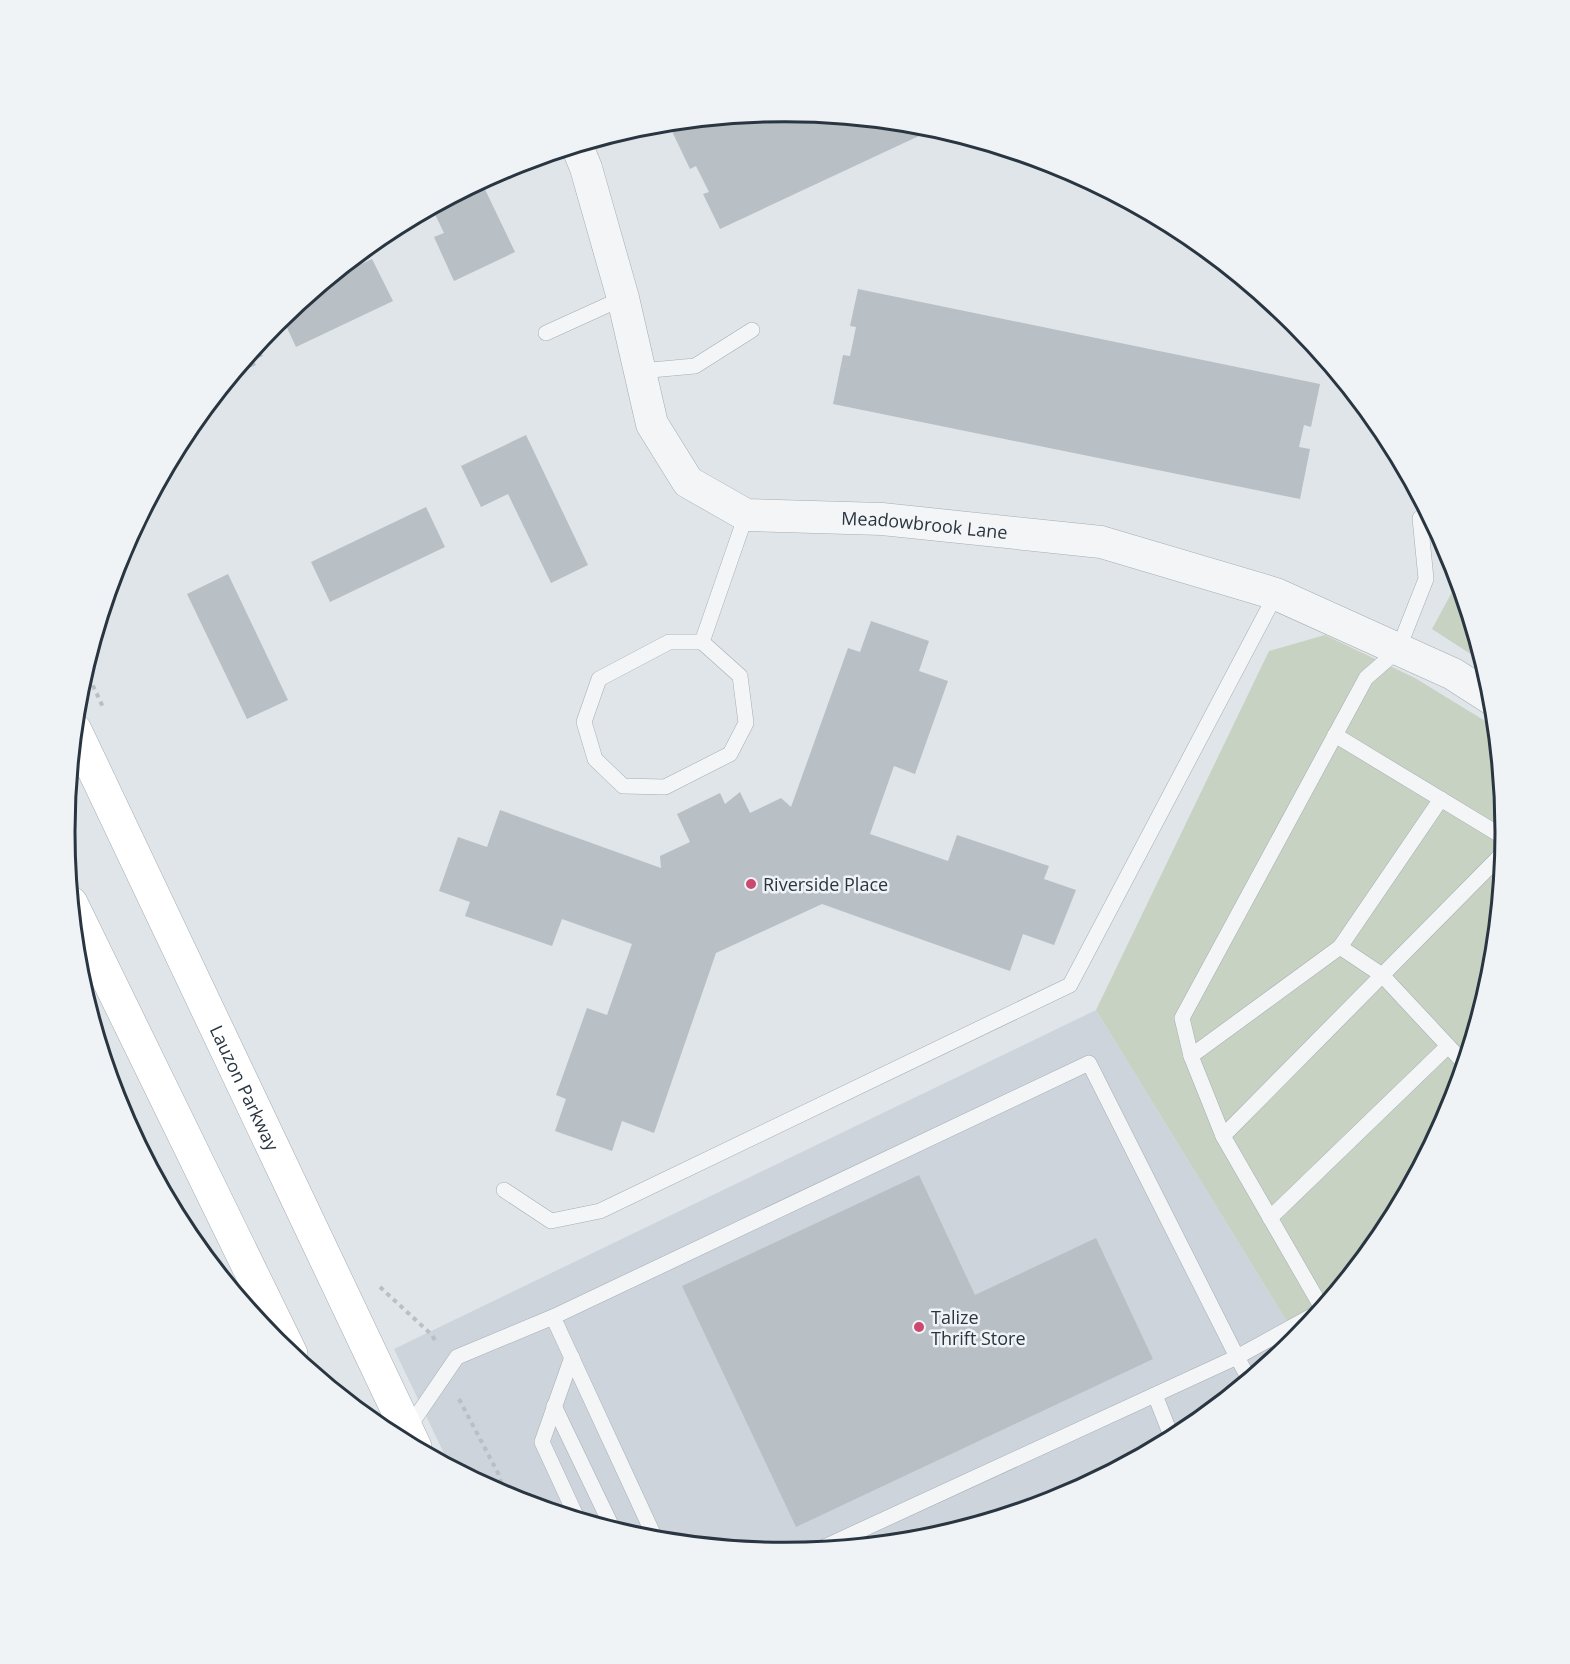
<svg xmlns="http://www.w3.org/2000/svg" width="1570" height="1664" viewBox="0 0 1570 1664" font-family="'Open Sans',sans-serif">
  <style>
    .built { fill: #ced4db }
    .green { fill: #c8d2c2 }
    .building { fill: #b8bfc5 }
    .lines { fill: none; stroke-linecap: round; stroke-linejoin: round }
    .service-casing { stroke: #a5adb3; stroke-width: 16 }
    .minor-casing { stroke: #a5adb3; stroke-width: 33 }
    .secondary-casing { stroke: #a5adb3; stroke-width: 34 }
    .path { stroke: #babfc4; stroke-width: 4; stroke-dasharray: 4.5 4.5; stroke-linecap: butt }
    .service { stroke: #f3f5f7; stroke-width: 15 }
    .minor { stroke: #f3f5f7; stroke-width: 32 }
    .secondary { stroke: #fff; stroke-width: 33 }
    .poi-dot { fill: #cb486f; stroke: #f0f3f6; stroke-width: 2 }
    .labels { text-anchor: middle; dominant-baseline: central; stroke-width: 5; stroke-linejoin: round; paint-order: stroke }
    .street-label { font-size: 18px; fill: #293540; stroke: #f0f3f6 }
    .poi-label { font-size: 18px; fill: #293540; stroke: #f0f3f6; text-anchor: start }
    .rim { fill: none; stroke: #293540; stroke-width: 3 }
  </style>
  <rect width="100%" height="100%" fill="#e0e5e9"/>
  <path class="built" d="M1096 1010 1297 1338 1185 1431 1060 1498 925 1539 785 1552 644 1539 509 1498 450 1466 394 1349Z"/>
  <g class="green">
    <path d="M1458 581 1483 662 1432 629Z"/>
    <path d="M1325 635 1415 678 1495 727 1505 832 1492 973 1451 1108 1384 1233 1297 1338 1096 1010 1269 651Z"/>
  </g>
  <g class="building">
    <path d="M785 112 926 125 936 128 720 229 703 194 709 192 696 166 690 169 668 123Z"/>
    <path d="M481 181 515 252 454 281 434 237 444 233 432 208Z"/>
    <path d="M372 259 393 301 296 347 282 317 327 280Z"/>
    <path d="M858 289 1320 384 1311 427 1304 425 1299 447 1310 449 1300 499 833 404 843 355 850 356 856 327 850 326Z"/>
    <path d="M257 345 263 356 253 360 256 365 232 376Z"/>
    <path d="M526 435 588 565 551 583 508 494 481 507 461 466Z"/>
    <path d="M426 507 445 547 330 602 311 562Z"/>
    <path d="M228 574 288 700 247 719 187 594Z"/>
    <path d="M871 621 929 641 919 671 948 681 915 774 894 766 870 834 948 861 957 835 1049 866 1044 879 1076 890 1054 945 1023 934 1010 971 822 904 716 953 654 1133 622 1121 612 1151 555 1131 566 1099 556 1095 587 1008 607 1015 632 944 562 919 552 946 465 916 470 902 439 891 458 837 487 847 500 810 661 868 660 856 690 842 677 814 720 793 725 804 740 792 750 813 781 798 791 807 848 648 860 652Z"/>
    <path d="M919 1175 975 1295 1096 1238 1153 1359 796 1527 682 1286Z"/>
  </g>
  <g class="lines">
    <defs>
      <g id="service">
        <path d="M546 333 623 298"/>
        <path d="M640 371 695 366 752 330"/>
        <path d="M1420 518 1426 579 1398 650 1366 678 1182 1018 1191 1056 1223 1136 1503 853"/>
        <path d="M702 642 740 676 746 723 730 754 665 787 623 786 595 759 584 722 599 679 669 642H702L746 515"/>
        <path d="M1335 735 1505 838"/>
        <path d="M1340 947 1382 975 1464 1063"/>
        <path d="M1191 1056 1340 947 1441 799"/>
        <path d="M1223 1136 1322 1308"/>
        <path d="M504 1190 551 1221 600 1211 1070 985 1276 594"/>
        <path d="M1270 1218 1448 1046"/>
        <path d="M553 1317 1089 1063 1237 1357 1319 1312"/>
        <path d="M572 1357 542 1442 577 1518"/>
        <path d="M1155 1395 1172 1438"/>
        <path d="M554 1406 613 1529"/>
        <path d="M407 1430 457 1357 553 1317 656 1540"/>
        <path d="M820 1549 1237 1357 1249 1379"/>
      </g>
      <g id="minor">
        <path id="s1" d="M577 146 586 168 623 298 652 424 688 482 746 515 882 519 1101 542 1276 594 1453 674 1492 699"/>
      </g>
      <g id="secondary">
        <path id="s2" d="M75 730 415 1447"/>
        <path d="M71 903 291 1354"/>
      </g>
    </defs>
    <use href="#service" class="service-casing"/>
    <use href="#minor" class="minor-casing"/>
    <use href="#secondary" class="secondary-casing"/>
    <g class="path">
      <path d="M85 669 103 707"/>
      <path d="M380 1287 432 1335 436 1342"/>
      <path d="M459 1399 498 1473 505 1495"/>
    </g>
    <use href="#service" class="service"/>
    <use href="#minor" class="minor"/>
    <use href="#secondary" class="secondary"/>
  </g>
  <g class="poi-dot">
    <circle cx="751" cy="884" r="6"/>
    <circle cx="919" cy="1327" r="6"/>
  </g>
  <g class="labels">
    <g class="street-label">
      <text stroke="none"><textPath href="#s1" startOffset="602">Meadowbrook Lane</textPath></text>
      <text stroke="none"><textPath href="#s2" startOffset="396">Lauzon Parkway</textPath></text>
    </g>
    <g class="poi-label">
      <text x="763" y="884">Riverside Place</text>
      <text x="931" y="1317">Talize<tspan x="931" dy="21">Thrift Store</tspan></text>
    </g>
  </g>
  <path d="M0 0H1570V1664H0ZM75 832a710 710 0 1 1 1420 0a710 710 0 1 1-1420 0Z" fill="#f0f3f6" fill-rule="evenodd"/>
  <path class="rim" d="M75 832a710 710 0 1 1 1420 0a710 710 0 1 1-1420 0Z"/>
</svg>
